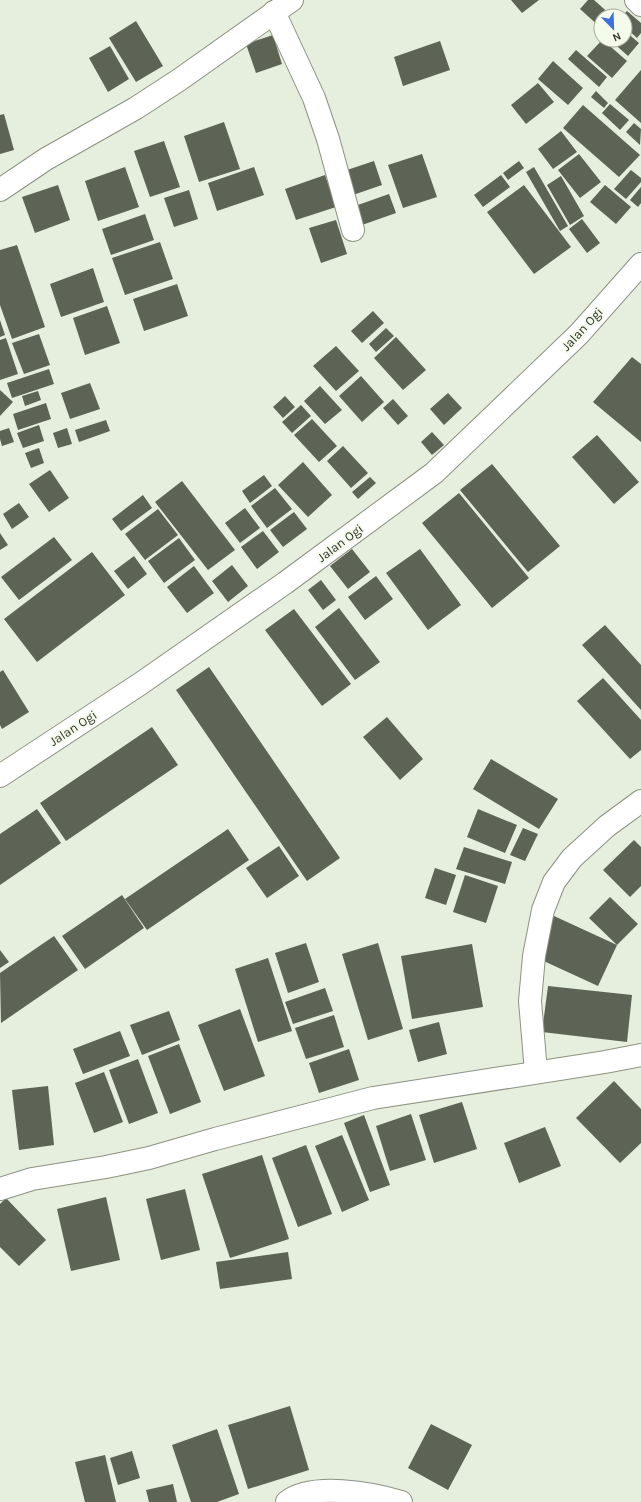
<svg xmlns="http://www.w3.org/2000/svg" width="641" height="1502" viewBox="0 0 641 1502" font-family="Karla,sans-serif">
  <style>
    .building { fill: #5d6355 }
    .lines { fill: none; stroke-linecap: round; stroke-linejoin: round }
    .street-casing { stroke: #8b9282; stroke-width: 24 }
    .secondary-casing { stroke: #8b9282; stroke-width: 24 }
    .street { stroke: #fff; stroke-width: 22 }
    .secondary { stroke: #fff; stroke-width: 22 }
    .labels { text-anchor: middle; dominant-baseline: central; stroke-width: 4; stroke-linejoin: round; paint-order: stroke }
    .street-label { font-size: 13px; fill: #31342d; stroke: #f4fbea }
  </style>
  <rect width="100%" height="100%" fill="#e6eedd"/>
  <g class="building">
    <path d="M511 0H539L522 13Z"/>
    <path d="M588 0H594L612 16H601V28L580 9Z"/>
    <path d="M627 11 641 23V33L637 38 625 27V16H622Z"/>
    <path d="M136 21 163 66 136 82 109 38Z"/>
    <path d="M625 31 639 43 628 56 610 40H625Z"/>
    <path d="M273 35 282 64 256 73 246 44Z"/>
    <path d="M602 40H603L627 61 612 78 587 56Z"/>
    <path d="M440 41 450 70 403 86 394 57Z"/>
    <path d="M110 46 129 79 108 92 89 58Z"/>
    <path d="M576 50 607 77 599 87 568 59Z"/>
    <path d="M553 61 583 88 568 105 538 79Z"/>
    <path d="M641 70V123L615 100Z"/>
    <path d="M538 83 554 102 526 124 511 105Z"/>
    <path d="M596 91 608 103 604 108 591 97Z"/>
    <path d="M610 104 629 120 620 130 602 113Z"/>
    <path d="M583 105 640 155 619 177 563 128Z"/>
    <path d="M4 114 14 150 0 154V115Z"/>
    <path d="M224 122 240 169 199 182 184 136Z"/>
    <path d="M634 123 641 129 640 145 626 132Z"/>
    <path d="M561 131 577 152 553 169 538 149Z"/>
    <path d="M164 141 180 187 150 197 134 151Z"/>
    <path d="M422 154 437 197 403 208 388 165Z"/>
    <path d="M579 154 601 182 580 198 558 170Z"/>
    <path d="M374 161 382 185 353 195 344 171Z"/>
    <path d="M519 161 524 168 508 180 503 173Z"/>
    <path d="M125 167 139 207 98 221 85 181Z"/>
    <path d="M254 167 264 195 217 211 208 183Z"/>
    <path d="M534 167 568 226 560 231 526 172Z"/>
    <path d="M631 170 641 178V182L626 199 614 189Z"/>
    <path d="M325 175 336 207 296 220 285 189Z"/>
    <path d="M501 175 510 187 483 207 474 195Z"/>
    <path d="M561 176 584 216 570 225 547 185Z"/>
    <path d="M58 185 70 220 35 233 22 197Z"/>
    <path d="M524 185 571 247 534 274 487 212Z"/>
    <path d="M605 185 631 207 616 224 590 202Z"/>
    <path d="M641 187V203L638 207 630 200Z"/>
    <path d="M189 190 198 219 174 227 164 198Z"/>
    <path d="M389 194 396 213 362 225 355 206Z"/>
    <path d="M145 214 154 240 111 255 102 229Z"/>
    <path d="M582 219 600 243 587 253 569 229Z"/>
    <path d="M336 220 347 254 321 263 309 228Z"/>
    <path d="M160 242 173 279 125 295 112 258Z"/>
    <path d="M17 245 45 327 12 339 0 305V250Z"/>
    <path d="M93 268 104 302 61 317 50 284Z"/>
    <path d="M177 284 188 316 144 331 133 299Z"/>
    <path d="M107 306 120 343 85 355 73 318Z"/>
    <path d="M373 311 384 323 362 343 351 331Z"/>
    <path d="M0 320 5 335 0 337Z"/>
    <path d="M386 328 394 336 376 352 369 344Z"/>
    <path d="M39 334 50 365 24 374 12 343Z"/>
    <path d="M396 337 426 370 403 390 374 358Z"/>
    <path d="M6 338 18 374 0 380V340Z"/>
    <path d="M336 346 359 371 336 391 313 366Z"/>
    <path d="M632 357 641 364V442L593 402Z"/>
    <path d="M49 369 54 384 12 398 7 383Z"/>
    <path d="M361 376 384 402 362 422 339 396Z"/>
    <path d="M90 383 100 409 70 419 61 393Z"/>
    <path d="M320 386 342 410 325 424 304 401Z"/>
    <path d="M0 390 13 402 0 416Z"/>
    <path d="M38 391 41 400 25 406 22 396Z"/>
    <path d="M448 393 462 408 444 425 430 409Z"/>
    <path d="M285 396 295 407 283 418 273 407Z"/>
    <path d="M393 399 408 416 398 425 383 408Z"/>
    <path d="M46 403 51 419 18 430 13 414Z"/>
    <path d="M301 405 311 416 292 433 282 422Z"/>
    <path d="M312 419 337 446 319 462 294 435Z"/>
    <path d="M106 420 110 431 79 442 75 430Z"/>
    <path d="M39 425 44 441 23 448 17 433Z"/>
    <path d="M9 428 14 442 2 446 0 439V431Z"/>
    <path d="M67 428 72 444 58 448 53 433Z"/>
    <path d="M432 432 444 445 432 455 421 442Z"/>
    <path d="M597 435 639 482 614 504 572 457Z"/>
    <path d="M343 446 368 473 351 488 327 461Z"/>
    <path d="M39 448 44 463 31 468 25 453Z"/>
    <path d="M303 462 332 495 308 517 278 485Z"/>
    <path d="M492 464 560 546 528 572 460 490Z"/>
    <path d="M50 470 69 498 49 512 29 484Z"/>
    <path d="M264 475 272 486 250 503 242 491Z"/>
    <path d="M370 477 376 483 358 499 352 492Z"/>
    <path d="M182 481 235 550 208 570 155 502Z"/>
    <path d="M275 488 292 509 267 528 251 506Z"/>
    <path d="M459 493 529 578 492 608 422 523Z"/>
    <path d="M143 495 152 508 121 531 112 519Z"/>
    <path d="M19 503 29 517 12 529 3 514Z"/>
    <path d="M245 508 260 528 240 543 225 523Z"/>
    <path d="M158 509 178 535 145 560 125 534Z"/>
    <path d="M294 512 307 529 283 547 270 530Z"/>
    <path d="M263 531 279 552 257 569 241 547Z"/>
    <path d="M0 533 8 545 0 550Z"/>
    <path d="M54 537 72 560 19 600 1 577Z"/>
    <path d="M179 538 195 560 164 583 148 561Z"/>
    <path d="M352 549 370 572 348 589 330 566Z"/>
    <path d="M420 549 461 605 428 630 386 573Z"/>
    <path d="M92 552 125 595 37 662 4 619Z"/>
    <path d="M134 556 147 574 128 589 114 571Z"/>
    <path d="M232 565 248 586 228 602 212 581Z"/>
    <path d="M194 566 214 593 187 613 167 587Z"/>
    <path d="M376 576 393 599 365 620 348 597Z"/>
    <path d="M321 580 336 600 323 610 308 590Z"/>
    <path d="M339 608 380 662 355 680 315 627Z"/>
    <path d="M294 609 351 684 322 706 265 630Z"/>
    <path d="M605 625 641 665V710L582 645Z"/>
    <path d="M209 667 340 858 307 881 176 690Z"/>
    <path d="M3 670 29 712 2 729 0 725V672Z"/>
    <path d="M603 678 641 720V750L630 759 577 701Z"/>
    <path d="M387 717 423 759 400 780 363 737Z"/>
    <path d="M152 727 178 765 66 841 40 803Z"/>
    <path d="M491 759 558 799 539 829 473 789Z"/>
    <path d="M37 809 61 843 0 885V834Z"/>
    <path d="M478 809 517 825 505 853 467 837Z"/>
    <path d="M523 828 538 834 525 861 510 855Z"/>
    <path d="M228 829 249 860 147 930 125 899Z"/>
    <path d="M634 840 641 847V886L630 897 603 870Z"/>
    <path d="M279 846 299 876 267 898 246 868Z"/>
    <path d="M464 847 512 862 505 884 456 869Z"/>
    <path d="M435 868 456 875 446 905 425 898Z"/>
    <path d="M465 875 498 886 486 923 453 912Z"/>
    <path d="M122 895 144 928 85 969 62 936Z"/>
    <path d="M610 897 638 924 617 945 589 918Z"/>
    <path d="M554 916 617 945 598 986 535 957Z"/>
    <path d="M54 936 78 970 1 1023 0 973Z"/>
    <path d="M306 943 319 982 288 993 275 953Z"/>
    <path d="M378 943 403 1029 368 1040 342 954Z"/>
    <path d="M472 944 483 1007 412 1019 401 956Z"/>
    <path d="M0 950 9 962 0 968Z"/>
    <path d="M268 958 292 1031 258 1042 235 969Z"/>
    <path d="M548 986 632 995 627 1042 542 1032Z"/>
    <path d="M325 988 333 1011 293 1024 285 1002Z"/>
    <path d="M240 1009 265 1076 224 1091 198 1025Z"/>
    <path d="M169 1011 180 1040 142 1055 130 1025Z"/>
    <path d="M334 1015 344 1047 306 1059 295 1028Z"/>
    <path d="M439 1022 447 1054 418 1062 409 1030Z"/>
    <path d="M120 1031 130 1056 83 1074 73 1049Z"/>
    <path d="M179 1044 201 1102 170 1114 148 1056Z"/>
    <path d="M349 1049 359 1080 319 1093 309 1063Z"/>
    <path d="M138 1059 158 1113 129 1124 109 1070Z"/>
    <path d="M104 1072 123 1122 94 1133 75 1083Z"/>
    <path d="M614 1081 641 1109V1143L620 1163 576 1118Z"/>
    <path d="M48 1086 54 1145 19 1150 12 1090Z"/>
    <path d="M462 1102 477 1149 434 1163 419 1115Z"/>
    <path d="M411 1114 426 1160 390 1171 376 1126Z"/>
    <path d="M364 1115 390 1185 370 1192 344 1123Z"/>
    <path d="M545 1127 561 1166 519 1183 504 1143Z"/>
    <path d="M342 1135 369 1200 342 1212 315 1146Z"/>
    <path d="M306 1145 332 1214 298 1227 272 1158Z"/>
    <path d="M262 1155 289 1239 230 1258 202 1174Z"/>
    <path d="M185 1189 200 1250 161 1260 146 1199Z"/>
    <path d="M106 1197 120 1260 71 1271 57 1209Z"/>
    <path d="M6 1198 46 1240 19 1266 0 1247V1204Z"/>
    <path d="M288 1252 292 1279 220 1289 216 1262Z"/>
    <path d="M290 1406 309 1470 248 1489 228 1425Z"/>
    <path d="M431 1424 472 1445 448 1490 408 1468Z"/>
    <path d="M217 1429 239 1494 217 1502H191L172 1445Z"/>
    <path d="M132 1451 140 1478 118 1485 110 1458Z"/>
    <path d="M105 1455 116 1502H85L75 1462Z"/>
    <path d="M173 1484 177 1502H149L146 1490Z"/>
  </g>
  <g class="lines">
    <defs>
      <g id="street">
        <path d="M636 0 641 5"/>
        <path d="M274 12 314 98 328 139 353 230"/>
        <path d="M0 190 46 159 136 108 179 80 292 0"/>
        <path d="M536 1072 530 1001 534 956 543 910 554 882 572 858 607 826 641 801"/>
        <path d="M0 1189 32 1179 106 1167 149 1158 215 1139 373 1098 605 1062 641 1055"/>
        <path d="M287 1502C311 1482 373 1493 401 1502"/>
      </g>
      <path id="secondary" d="M0 776 140 684 285 583 434 473 579 334 641 264"/>
    </defs>
    <use href="#street" class="street-casing"/>
    <use href="#secondary" class="secondary-casing"/>
    <use href="#street" class="street"/>
    <use href="#secondary" class="secondary"/>
  </g>
  <g class="labels">
    <g class="street-label">
      <text transform="translate(582 329) rotate(-47)">Jalan Ogi</text>
      <text transform="translate(340 543) rotate(-37)">Jalan Ogi</text>
      <text transform="translate(73 728) rotate(-33)">Jalan Ogi</text>
    </g>
  </g>
  <g transform="translate(613 28) rotate(157)"><circle r="19" fill="#f4fbea" stroke="#a6ab9e"/>
  <path d="M0-3L7 15L0 10L-7 15Z" fill="#3d6fdf"/>
  <text y="-6" font-size="11" font-weight="bold" text-anchor="middle" fill="#31342d">N</text>
  </g>
</svg>
